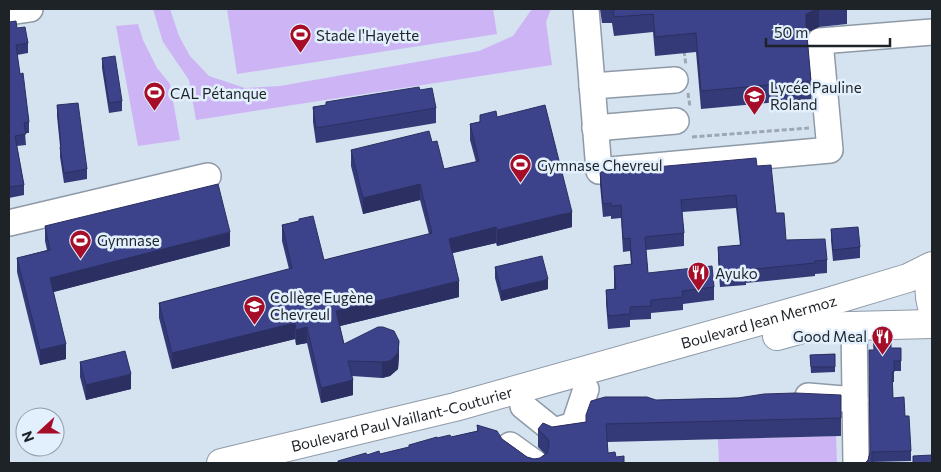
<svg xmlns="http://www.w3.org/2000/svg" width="941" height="472" viewBox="0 0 941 472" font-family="Commissioner,sans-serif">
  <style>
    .green { fill: #cdb4f4 }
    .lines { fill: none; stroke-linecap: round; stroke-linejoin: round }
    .minor-casing { stroke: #8e9aa7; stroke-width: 28 }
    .major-casing { stroke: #8e9aa7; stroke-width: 30 }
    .path { stroke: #9ca7b2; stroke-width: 3; stroke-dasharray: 5 2.5; stroke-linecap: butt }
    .minor { stroke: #fff; stroke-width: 25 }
    .major { stroke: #fff; stroke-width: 28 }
    .wall { fill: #343a77 }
    .shaded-wall { fill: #2b2f61 }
    .building { fill: #3d438a; stroke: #2b2f61 }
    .labels { text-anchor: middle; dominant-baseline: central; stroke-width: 5; stroke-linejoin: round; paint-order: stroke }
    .poi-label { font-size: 15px; fill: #1e2328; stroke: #e2effd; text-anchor: start }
    .street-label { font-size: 15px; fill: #1e2328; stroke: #e2effd }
  </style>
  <rect width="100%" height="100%" fill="#d5e2f0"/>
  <g class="green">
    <path d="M153 9H170L179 36 190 56 209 76 245 88 280 86 479 51 513 36 532 9H551L546 22 552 65 196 120 189 80 163 42Z"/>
    <path d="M227 9H493L497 34 237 74Z"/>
    <path d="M138 24 143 40 157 68 170 84 180 140 138 146 116 26Z"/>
    <path d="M836 436 837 463H719L718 439Z"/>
  </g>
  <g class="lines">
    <defs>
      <g id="minor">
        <path d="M586 9 599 171 830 150 820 41 932 32"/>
        <path d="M9 12 30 9"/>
        <path d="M592 86 675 80"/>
        <path d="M595 128 676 121"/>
        <path d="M9 223 208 176"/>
        <path d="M854 325 856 463"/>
        <path d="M808 396 855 400"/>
        <path d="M523 406 554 431 574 425 586 389"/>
        <path d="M510 445 535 463"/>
      </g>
      <g id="major">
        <path d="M932 274C928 285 929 296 932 307"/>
        <path d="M777 336 810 327 932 324"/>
        <path id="s1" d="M221 463 455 407 828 302 908 278 932 266"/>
      </g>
    </defs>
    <use href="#minor" class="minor-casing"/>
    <use href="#major" class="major-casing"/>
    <g class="path">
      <path d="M684 51 686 65"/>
      <path d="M688 93 690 107"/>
      <path d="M692 137 809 128"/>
    </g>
    <use href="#minor" class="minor"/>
    <use href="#major" class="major"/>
  </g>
  <g class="wall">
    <path d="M600 9H847V24L819 27 806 33 811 81V99L701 109 696 52 655 56 653 32 614 36 612 23H602Z"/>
    <path d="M9 22 17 28 28 43V53L17 55 20 74 29 122V133H25L26 145 17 146 24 185V195L9 198Z"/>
    <path d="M102 58 122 101V111L109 113 102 68Z"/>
    <path d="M420 90 436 108V123L316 143 313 122V107Z"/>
    <path d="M57 105 87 169V179L64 183 60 157V146L57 116Z"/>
    <path d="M497 117 572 227 497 246 496 243 452 253 459 297 340 326 344 344 399 356 398 369 390 376 382 378 352 376 353 395 321 403 307 343 296 345 295 339 172 369 159 318V303L289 269 282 241V225L299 221 324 260 429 234 420 200 363 214 351 166V150L432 142 444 169 476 162 470 140V124Z"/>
    <path d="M757 166 786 240 827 260V273L815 274V276L746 283V285L720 287 718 260V247L740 245 736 208 682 212 684 233V246L646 250 648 273 714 287V300L683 304V310L651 313V319L630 320V327L608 329 606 303V290L614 289V266L631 264 630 251 623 252 621 218 611 219V216L603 217 600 185V172Z"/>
    <path d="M45 226 230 246 53 292 66 359 40 365 17 272V258L47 250 45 241Z"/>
    <path d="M831 229 860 247V258L833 261 831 240Z"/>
    <path d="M495 267 548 289 501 301 495 278Z"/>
    <path d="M891 348H901V371H894V382H892L893 398 905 416 911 451V461L872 462 868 460Z"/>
    <path d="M835 354V372L811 373 810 355Z"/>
    <path d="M80 362 131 389 86 400 80 377Z"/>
    <path d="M841 395V436L607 442 608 453 616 457 624 463H338V461L367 455 380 454 409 447V445L437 438 451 437 477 431V425L502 439 527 457 534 459 540 458 545 454 538 447V429L586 422 656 400Z"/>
  </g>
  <g class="shaded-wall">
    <path d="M817 9H819V27L806 33V14Z"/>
    <path d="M420 184V200L363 214V198Z"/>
    <path d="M572 212V227L497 246V230Z"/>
    <path d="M496 227V243L449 254V239Z"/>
    <path d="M230 232V246L50 293V278Z"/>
    <path d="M548 279V289L501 301V291Z"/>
    <path d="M459 281V297L336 327V311Z"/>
    <path d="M295 323V339L172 369V353Z"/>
    <path d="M307 327V343L296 345V330Z"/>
    <path d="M399 341V356L398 369 390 376 382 378V362Z"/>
    <path d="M66 344V359L40 365V350Z"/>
    <path d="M131 374V389L86 400V385Z"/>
    <path d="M353 380V395L321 403V388Z"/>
  </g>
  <g class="building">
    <path d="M613 9H817L806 14V24L811 81 701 91 696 33 655 37 653 14 614 17Z"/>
    <path d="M16 21 17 28 25 27 28 43 16 45 20 74 23 73 29 122 24 123 26 134 15 136 24 185 9 187V22Z"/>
    <path d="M115 56 122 101 109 103 102 58Z"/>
    <path d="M419 87 420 90 432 88 436 108 316 128 313 107 326 105V102Z"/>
    <path d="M78 103 87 169 64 173 60 147 61 146 57 105Z"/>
    <path d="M545 105 572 212 497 230 496 227 449 239 459 281 336 311 344 344 378 327H383L394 331 399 341 398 353 390 361 382 362 348 361 353 380 321 388 307 327 296 330 295 323 172 353 159 303 292 268 282 225 299 221V219L313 216 324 260 432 233 420 184 363 198 351 150 429 131 432 142 437 141 444 169 479 161 470 124 480 122V115L496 111 497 117Z"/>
    <path d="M756 158 757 166 771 165 776 213H784L786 240 825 239 827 260 815 261V263L745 270 746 272 720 274 718 247 741 245 736 195 681 200 684 233 645 237 648 273 712 266 714 287 682 291 683 297 651 300V306L630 307V314L608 316 606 290 616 289 614 266 632 264 630 238 623 239 621 205 611 206V203L603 204 600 172Z"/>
    <path d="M218 184 230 232 50 278 66 344 40 350 17 258 50 250 45 226Z"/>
    <path d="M858 227 860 247 833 250 831 229Z"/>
    <path d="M542 256 548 279 501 291 495 267Z"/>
    <path d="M873 333 891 337V348H901V361H894V372H892L893 398 904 397 905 416H909L911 451 872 452V463H865L868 460 870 453 869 350H874Z"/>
    <path d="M125 351 131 374 86 385 80 362Z"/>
    <path d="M835 354V367H811L810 355Z"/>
    <path d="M796 393 841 395V418L606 424 608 453 615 452 616 457 624 456V463H338V461L366 453 367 455 379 451 380 454 409 447V445L437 437V438L450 435 451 437 478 431 477 425 497 431 502 439 527 457 534 459 540 458 547 453 549 446 548 439 538 429 543 423 552 427 586 422V415L591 401 605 397H647L656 400 738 398 764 394Z"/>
    <path d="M932 455V463H913V456Z"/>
  </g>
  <defs>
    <symbol id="stadium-pin" viewBox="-11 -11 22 30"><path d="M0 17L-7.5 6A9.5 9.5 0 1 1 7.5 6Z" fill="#a60d28" stroke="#e2effd"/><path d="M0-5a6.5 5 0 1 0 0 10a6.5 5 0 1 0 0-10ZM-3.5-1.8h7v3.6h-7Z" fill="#fff"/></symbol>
    <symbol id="school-pin" viewBox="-11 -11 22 30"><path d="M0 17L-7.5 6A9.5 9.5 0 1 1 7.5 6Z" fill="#a60d28" stroke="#e2effd"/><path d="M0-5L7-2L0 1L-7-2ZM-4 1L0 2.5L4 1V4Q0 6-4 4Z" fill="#fff"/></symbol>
    <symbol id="restaurant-pin" viewBox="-11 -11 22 30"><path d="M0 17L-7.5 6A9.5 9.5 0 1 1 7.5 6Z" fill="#a60d28" stroke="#e2effd"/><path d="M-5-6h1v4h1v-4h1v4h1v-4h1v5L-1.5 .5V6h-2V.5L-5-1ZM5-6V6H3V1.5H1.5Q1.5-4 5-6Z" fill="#fff"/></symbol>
  </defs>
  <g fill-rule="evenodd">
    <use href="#stadium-pin" x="288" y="22" width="25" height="34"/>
    <use href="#stadium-pin" x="142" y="80" width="25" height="34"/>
    <use href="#school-pin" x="742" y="84" width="25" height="34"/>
    <use href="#stadium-pin" x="508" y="152" width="25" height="34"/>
    <use href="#stadium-pin" x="68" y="228" width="25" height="34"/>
    <use href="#restaurant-pin" x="686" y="260" width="25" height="34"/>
    <use href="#school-pin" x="242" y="294" width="25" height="34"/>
    <use href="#restaurant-pin" x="870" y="324" width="25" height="34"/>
  </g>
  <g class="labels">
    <g class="poi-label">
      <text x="316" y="35">Stade l'Hayette</text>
      <text x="770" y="87">Lycée Pauline<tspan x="770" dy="17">Roland</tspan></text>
      <text x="170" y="93">CAL Pétanque</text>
      <text x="537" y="165">Gymnase Chevreul</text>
      <text x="97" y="240">Gymnase</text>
      <text x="715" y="273">Ayuko</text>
      <text x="270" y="297">Collège Eugène<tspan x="270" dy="17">Chevreul</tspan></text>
      <text x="867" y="336" text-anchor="end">Good Meal</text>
    </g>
    <g class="street-label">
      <text stroke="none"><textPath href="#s1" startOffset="556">Boulevard Jean Mermoz</textPath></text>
      <text stroke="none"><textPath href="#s1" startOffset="186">Boulevard Paul Vaillant-Couturier</textPath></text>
    </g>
  </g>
  <rect width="941" height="472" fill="none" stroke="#1e2328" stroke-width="20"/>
  <g transform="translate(40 432) rotate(249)"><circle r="24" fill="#e2effd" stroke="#949da8"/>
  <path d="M0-4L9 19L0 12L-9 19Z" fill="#a60d28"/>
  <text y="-8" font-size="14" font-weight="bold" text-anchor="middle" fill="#1e2328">N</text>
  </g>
  <path d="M766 38v8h124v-8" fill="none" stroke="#1e2328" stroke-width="2.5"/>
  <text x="774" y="38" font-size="15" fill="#1e2328" stroke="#e2effd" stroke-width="4" paint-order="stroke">50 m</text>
</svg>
